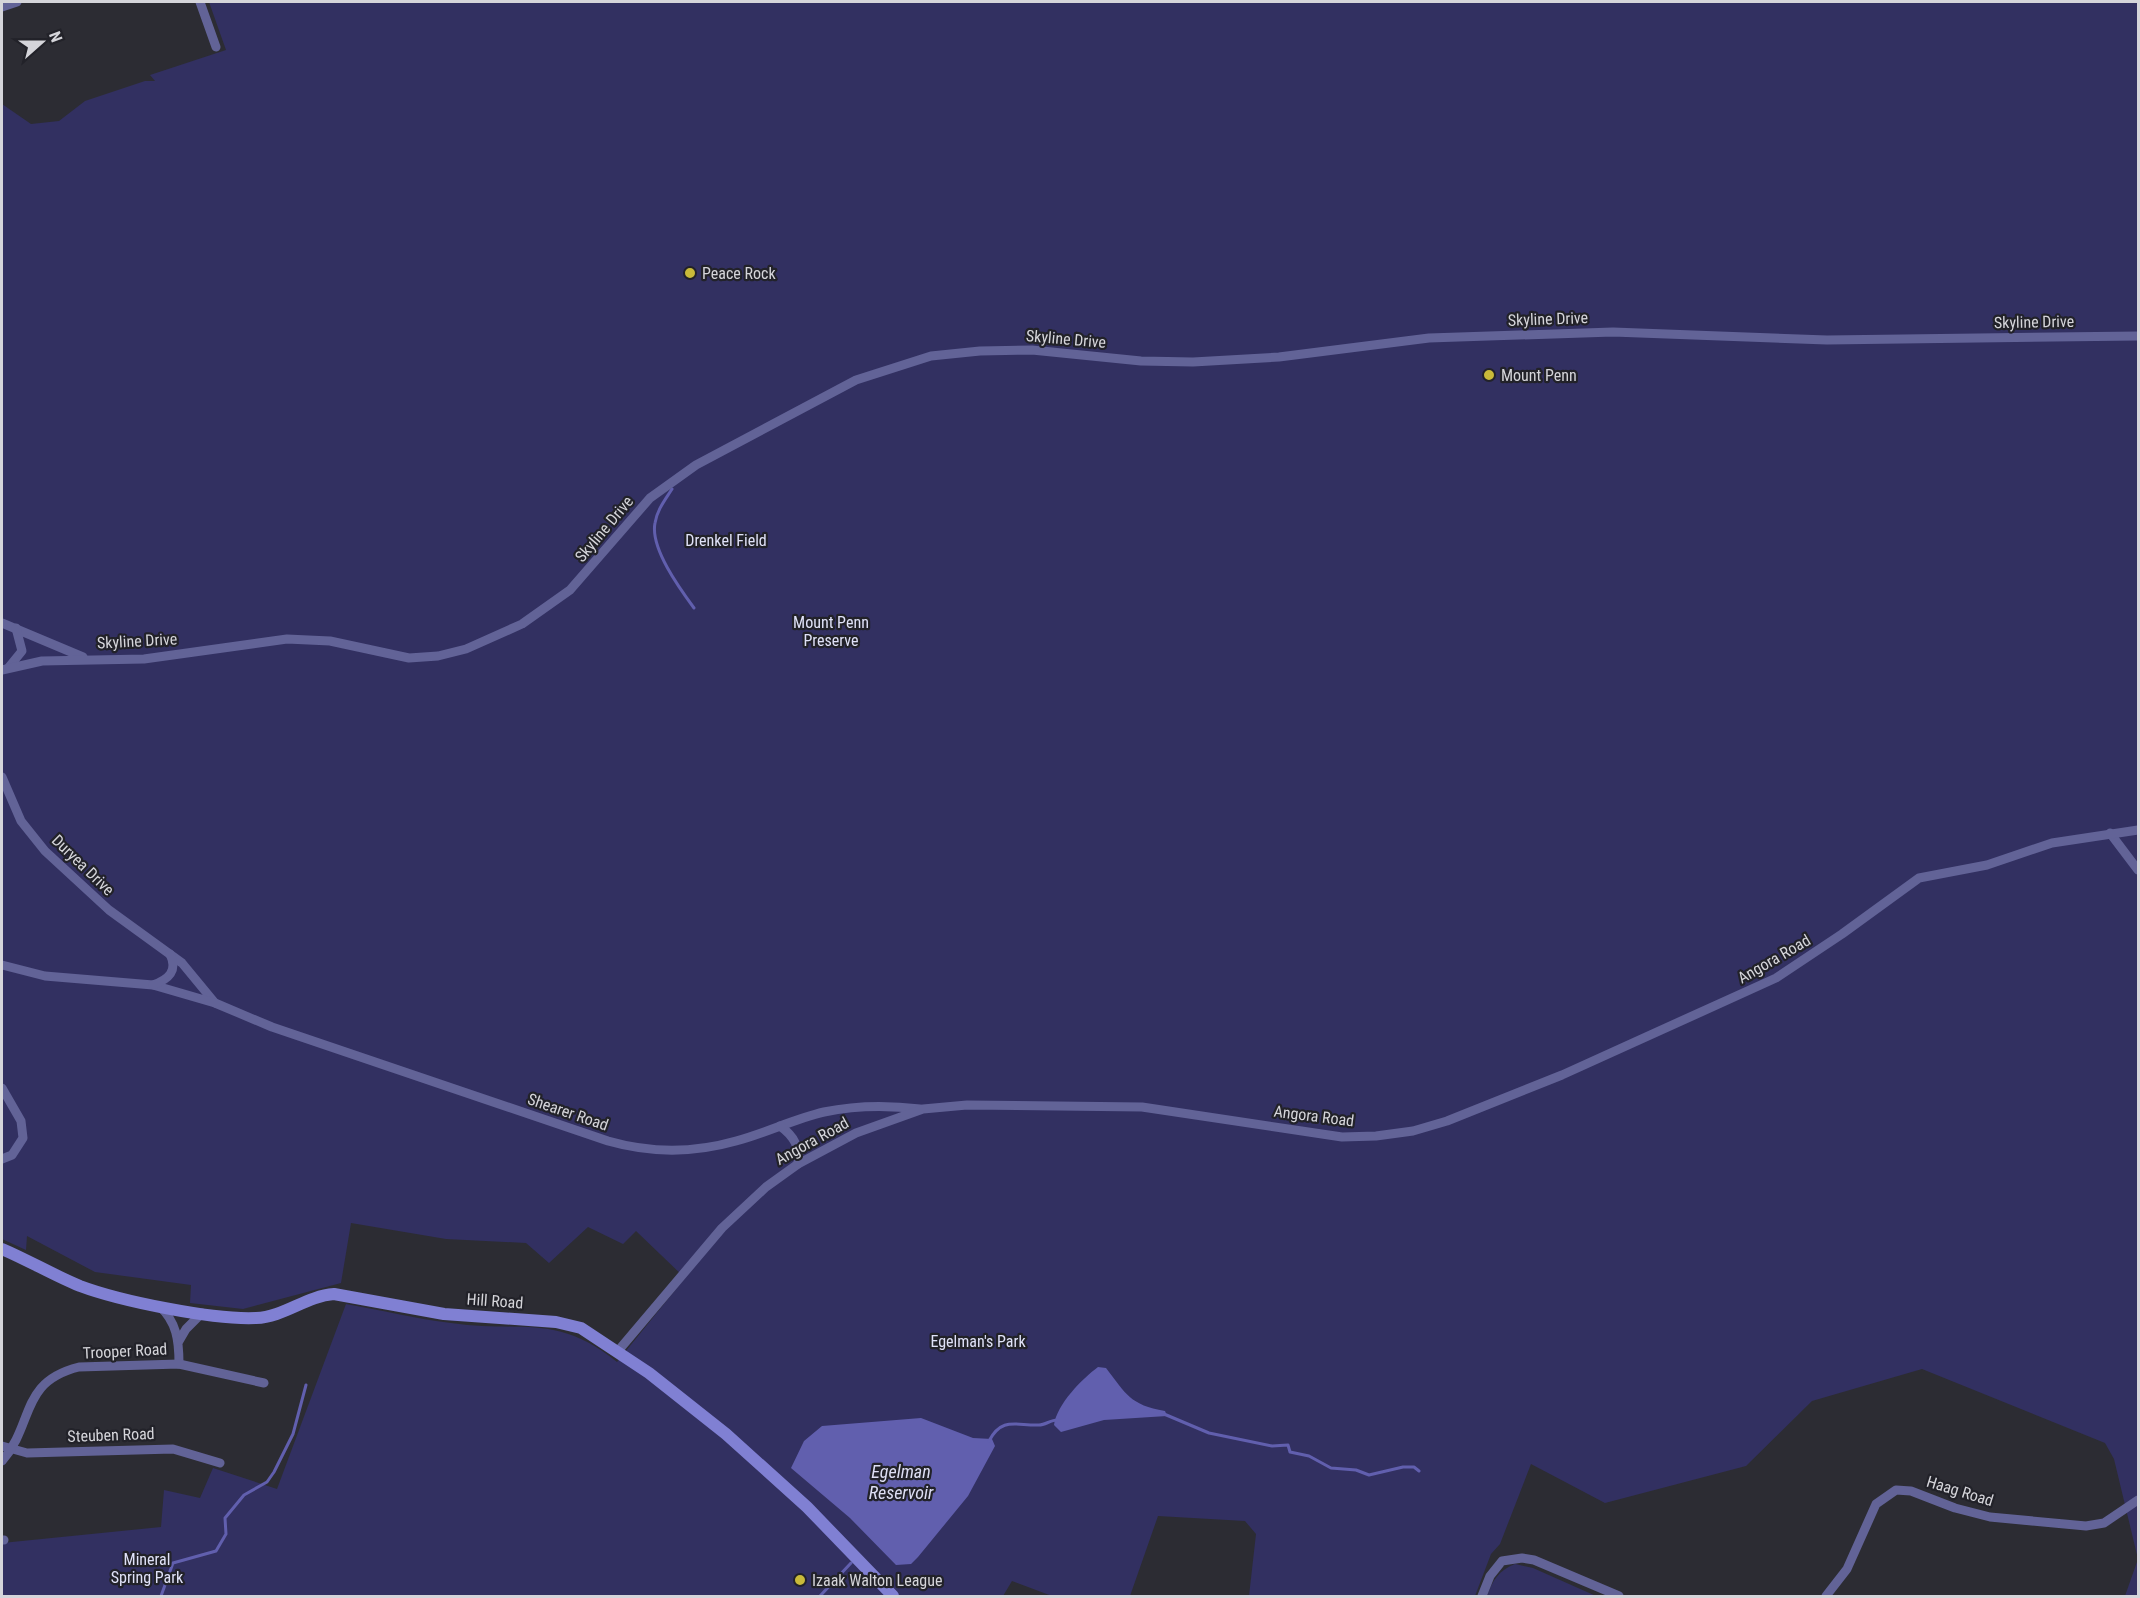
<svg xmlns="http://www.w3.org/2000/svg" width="2140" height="1598" viewBox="0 0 2140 1598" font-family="'Roboto Condensed',sans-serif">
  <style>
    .green { fill: #323061 }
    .water { fill: #615fae }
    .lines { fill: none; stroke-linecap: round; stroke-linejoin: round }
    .stream { stroke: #615fae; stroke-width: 3 }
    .street { stroke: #626397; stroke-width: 9 }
    .secondary { stroke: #8080d3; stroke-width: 12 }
    .poi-dot { fill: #c9ba3a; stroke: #222229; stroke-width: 2 }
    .labels { text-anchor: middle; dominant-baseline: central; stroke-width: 4.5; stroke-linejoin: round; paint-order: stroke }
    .poi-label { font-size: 16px; fill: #d5d5da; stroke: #222229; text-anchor: start }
    .street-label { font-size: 16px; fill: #d5d5da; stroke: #222229 }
    .park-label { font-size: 16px; fill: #e0e2f8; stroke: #222229 }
    .water-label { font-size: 18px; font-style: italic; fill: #dedff5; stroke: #222229 }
  </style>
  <rect width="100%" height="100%" fill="#2c2c33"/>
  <g class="green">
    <path d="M209 2H2138V1596H2125L2138 1559 2114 1459 2105 1443 1922 1369 1812 1401 1746 1466 1605 1503 1531 1464 1500 1544 1491 1554 1475 1596H1249L1256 1534 1245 1521 1158 1516 1130 1596H1052L1012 1581 1003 1596H2V1543L161 1527 164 1490 200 1498 213 1468 277 1489 346 1304C381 1310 416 1319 451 1323 520 1333 557 1313 617 1362L685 1278 636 1231 623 1244 588 1227 549 1263 526 1243 446 1239 351 1223 341 1283 243 1309 190 1303 191 1285 95 1272 27 1236 26 1250 2 1239V104L31 124 59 121 85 101 145 81H155L150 75 226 50Z"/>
    <path d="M1515 1564 1533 1568 1596 1596H1487C1492 1581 1499 1570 1515 1564Z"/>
  </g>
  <g class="water">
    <path d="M1098 1367 1106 1368C1126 1394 1130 1405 1165 1411L1167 1416 1104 1420 1061 1432 1054 1425C1057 1404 1082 1379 1098 1367Z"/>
    <path d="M921 1418 973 1438 992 1439 995 1446 968 1496 918 1557 911 1564 896 1565 850 1518 791 1468 804 1441 822 1426Z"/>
  </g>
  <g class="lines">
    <g class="stream">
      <path d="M672 489C665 500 657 510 655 523 650 548 680 589 694 608"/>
      <path d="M1164 1414 1209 1433 1272 1446 1288 1445 1290 1452 1309 1456 1331 1468 1356 1470 1369 1475 1403 1467H1414L1419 1471"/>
      <path d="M989 1441C1002 1416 1017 1426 1039 1425 1045 1425 1051 1420 1057 1420"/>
      <path d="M161 1596 173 1563 216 1551 226 1534 225 1518 244 1495 267 1482 274 1472 293 1434 306 1385"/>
      <path d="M820 1596 851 1563"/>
    </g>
    <g class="street">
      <path d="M200 2 216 47"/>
      <path d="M2 7 17 2"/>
      <path d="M2 623 83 657"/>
      <path d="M9 667 22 651 16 628"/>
      <path d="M2 670 42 661 144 659 287 639 330 641 409 658 438 656 466 649 522 624 570 590 650 498 696 465 856 380 931 356 980 351 1032 350 1141 361 1193 362 1279 357 1429 338 1613 332 1827 340 2138 336"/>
      <path d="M2 777 21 821 45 851 109 910 182 963 215 1003"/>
      <path d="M2110 833 2138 870"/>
      <path d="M2 965 45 976 153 985 215 1003 272 1027 608 1141C650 1153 694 1153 736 1141 766 1133 794 1119 824 1112 857 1105 888 1105 920 1109"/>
      <path d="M153 985C169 979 178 971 170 954"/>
      <path d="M2 1088 21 1121 23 1138 12 1155 2 1159"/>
      <path d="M780 1126C794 1136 800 1147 798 1164"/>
      <path d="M159 1306C177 1322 179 1341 179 1364"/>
      <path d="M179 1341 186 1329 202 1313"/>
      <path d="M618 1351 722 1228 766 1187 798 1164 856 1133 923 1109 967 1105 1142 1107 1342 1137 1376 1136 1413 1131 1447 1121 1562 1075 1776 978 1842 934 1919 878 1987 865 2052 843 2138 830"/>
      <path d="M2 1446 27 1453 173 1449 220 1463"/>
      <path d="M2 1461C35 1423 19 1382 79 1367L179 1364 264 1383"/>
      <path d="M2 1540H4"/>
      <path d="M1482 1596 1490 1576 1502 1561 1522 1558 1534 1560 1619 1596"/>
      <path d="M1826 1596 1847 1569 1876 1504 1896 1490 1911 1491 1955 1508 1990 1517 2086 1526 2104 1523 2138 1500"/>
    </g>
    <path class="secondary" d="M2 1249C28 1260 53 1275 80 1286 120 1301 213 1320 256 1318 284 1317 306 1296 334 1294L444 1314 556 1322 581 1328 649 1373 726 1434 807 1507 893 1596"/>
  </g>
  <g class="poi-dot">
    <circle cx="690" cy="273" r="6"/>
    <circle cx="1489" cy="375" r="6"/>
    <circle cx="800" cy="1580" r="6"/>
  </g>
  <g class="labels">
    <g class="poi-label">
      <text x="702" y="273">Peace Rock</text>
      <text x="1501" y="375">Mount Penn</text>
      <text x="812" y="1580">Izaak Walton League</text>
    </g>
    <g class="street-label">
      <text transform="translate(1548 319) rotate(-2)">Skyline Drive</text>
      <text transform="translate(2034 322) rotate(-1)">Skyline Drive</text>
      <text transform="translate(1066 339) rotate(5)">Skyline Drive</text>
      <text transform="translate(604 529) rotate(-50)">Skyline Drive</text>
      <text transform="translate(137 641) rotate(-3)">Skyline Drive</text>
      <text transform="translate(83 865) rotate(44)">Duryea Drive</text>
      <text transform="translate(1774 959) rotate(-30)">Angora Road</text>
      <text transform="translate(568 1112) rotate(19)">Shearer Road</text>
      <text transform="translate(1314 1116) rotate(7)">Angora Road</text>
      <text transform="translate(812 1141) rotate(-29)">Angora Road</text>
      <text transform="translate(495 1301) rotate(4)">Hill Road</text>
      <text transform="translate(125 1351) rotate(-3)">Trooper Road</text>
      <text transform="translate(111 1435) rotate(-2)">Steuben Road</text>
      <text transform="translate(1960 1491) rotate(17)">Haag Road</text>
    </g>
    <g class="park-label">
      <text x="726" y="540">Drenkel Field</text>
      <text x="831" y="622">Mount Penn<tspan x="831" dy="18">Preserve</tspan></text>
      <text x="978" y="1341">Egelman's Park</text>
      <text x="147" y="1559">Mineral<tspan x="147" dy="18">Spring Park</tspan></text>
    </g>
    <g class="water-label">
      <text x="901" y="1471">Egelman<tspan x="901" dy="21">Reservoir</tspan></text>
    </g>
  </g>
  <rect width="2140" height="1598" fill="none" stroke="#d5d5da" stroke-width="6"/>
  <g transform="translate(42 42) rotate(69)" stroke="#222229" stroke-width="4.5" paint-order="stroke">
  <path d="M0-4.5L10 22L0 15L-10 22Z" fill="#d5d5da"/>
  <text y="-9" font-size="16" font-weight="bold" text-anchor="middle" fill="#d5d5da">N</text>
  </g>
</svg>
